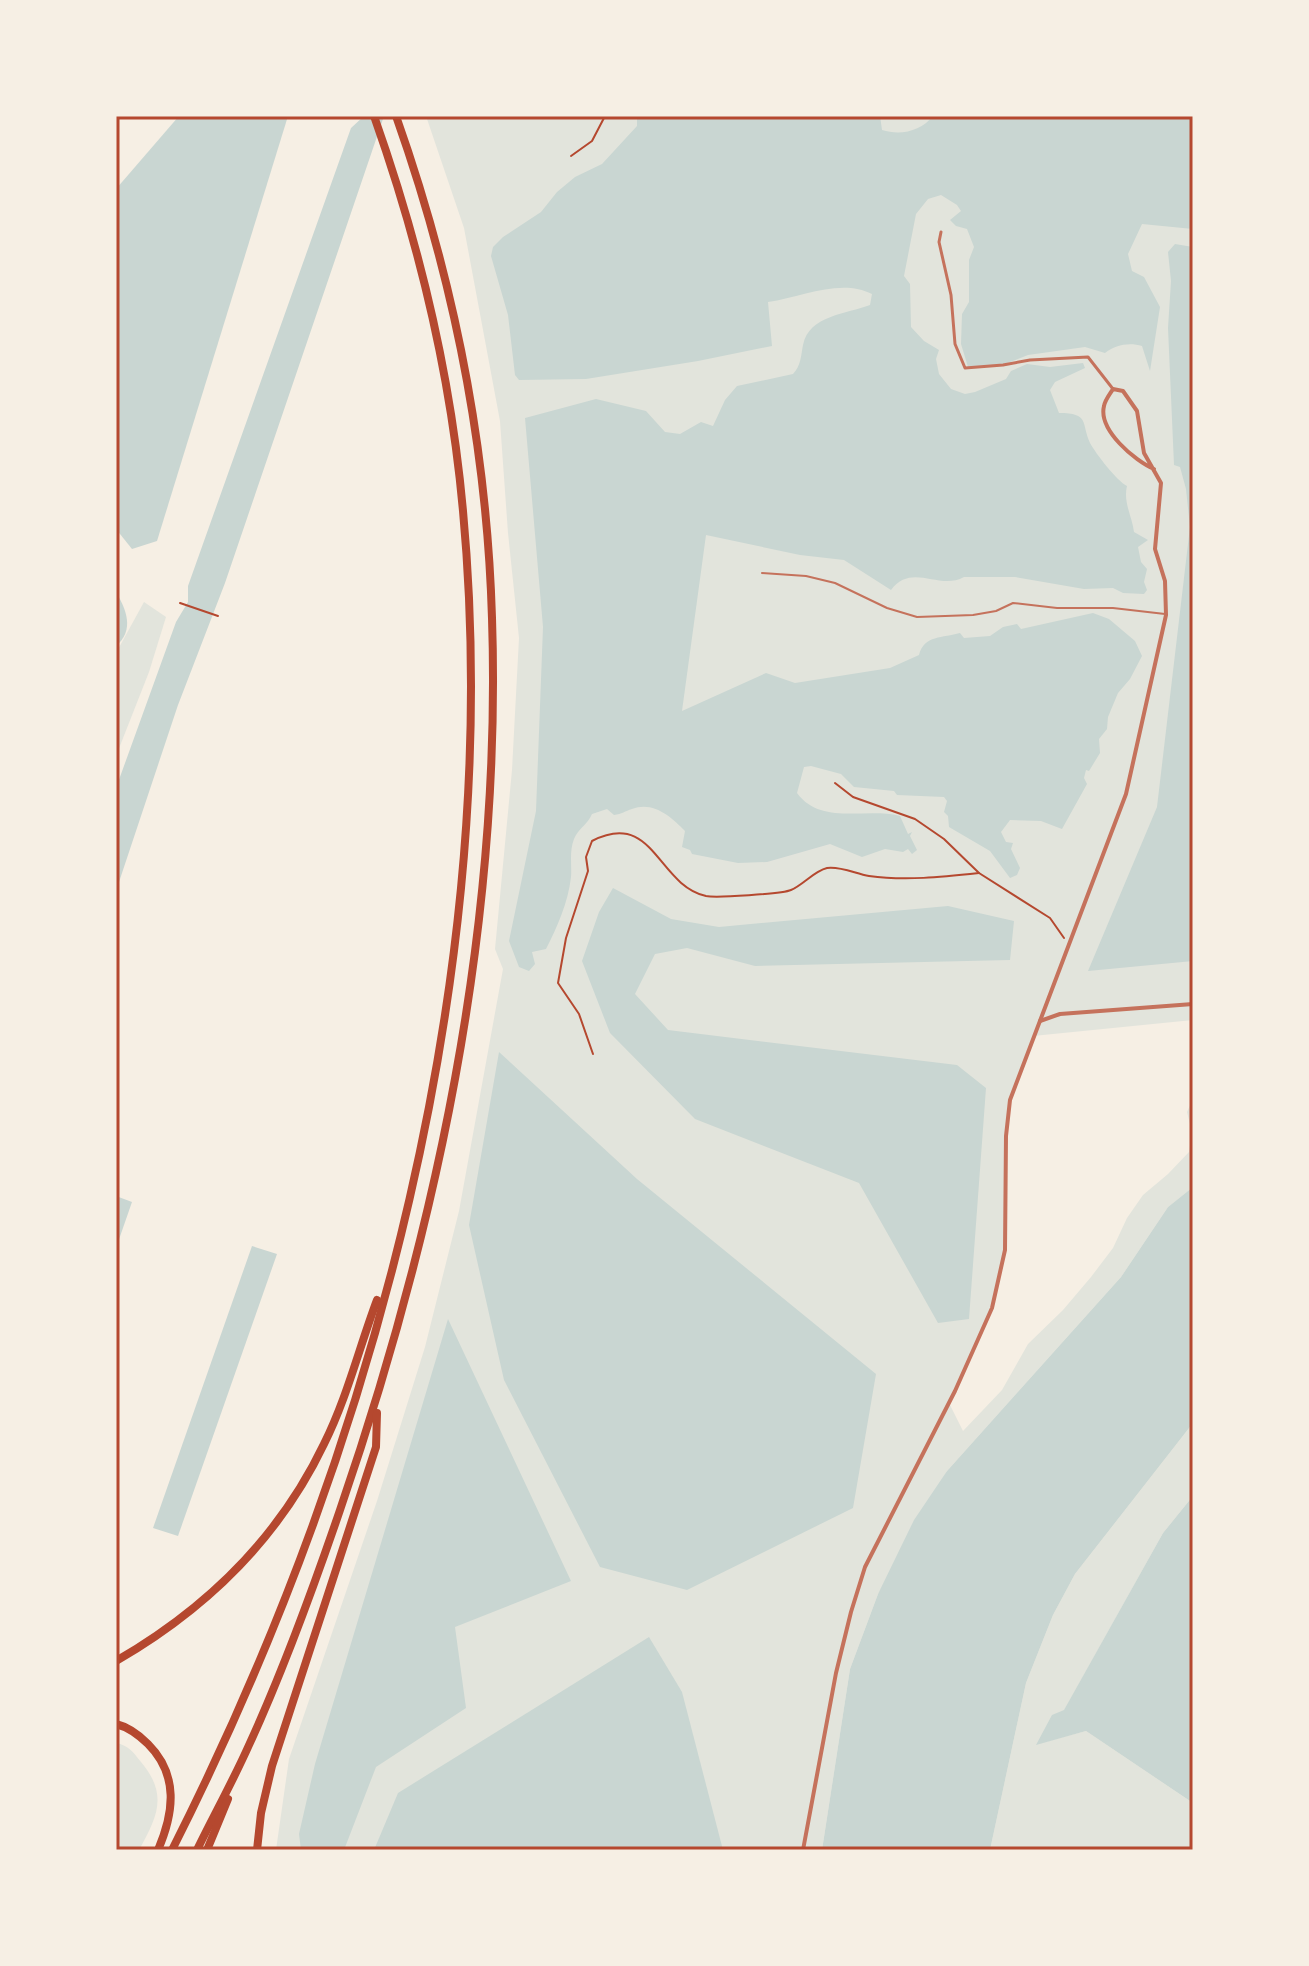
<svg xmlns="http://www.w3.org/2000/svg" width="1309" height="1966" viewBox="0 0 1309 1966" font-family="'Titillium Web',sans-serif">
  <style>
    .green { fill: #e2e4dc }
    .water { fill: #c9d6d2 }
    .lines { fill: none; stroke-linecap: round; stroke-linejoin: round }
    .path { stroke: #b5482f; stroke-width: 2 }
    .service { stroke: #c5725c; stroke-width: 2 }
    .pedestrian { stroke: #c5725c; stroke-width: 3 }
    .minor { stroke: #c5725c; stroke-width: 4 }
    .motorway { stroke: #b5482f; stroke-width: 8 }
    .neatline { fill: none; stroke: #b5482f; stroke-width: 3 }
  </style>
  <rect width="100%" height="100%" fill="#f6efe4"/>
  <g class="green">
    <path d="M426 116H1193V1020L1033 1036 1010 1100 1006 1136 1005 1250 993 1308 949 1403 963 1431 1002 1390 1028 1344 1063 1310 1091 1277 1113 1248 1127 1218 1143 1195 1168 1174 1189 1152 1192 1132 1187 1112 1193 1099V1187L1168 1207 1121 1277 947 1471 890 1573 878 1594 850 1669 822 1850H276L289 1759 377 1501 425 1347 459 1211 503 969 495 949 512 770 519 638 508 533 500 421 464 228Z"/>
    <path d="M144 602 166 617 149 672 116 756V653Z"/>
    <path d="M1193 1423V1496L1163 1533 1064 1711 1037 1744 1086 1731 1193 1803V1850H990L1026 1683 1053 1615 1075 1574Z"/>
    <path d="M116 1743C128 1745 133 1752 141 1762 168 1794 158 1816 139 1850H116Z"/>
  </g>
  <g class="water">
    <path d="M179 116H288L157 541 132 549 116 529V189Z"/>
    <path d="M364 116H384L225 583 178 705 116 891V788L176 622 188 602V586L351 128Z"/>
    <path d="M637 116H880L882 130C901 136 921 131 933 116H1193V229L1142 224 1128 254 1132 271 1144 277 1160 307 1150 371 1142 346C1129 342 1115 345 1105 353L1085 347 1028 355 1005 364 968 367 961 344 962 314 969 302V260L974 247 967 229 956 226 950 220 961 211 957 205 941 195 928 199 916 214 904 276 910 284 911 327 924 341 939 350 936 359 939 374 951 389 965 394 975 392 1006 379 1011 371 1027 364 1050 367 1083 363 1085 368 1055 382 1050 390 1059 413C1090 413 1081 423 1090 443 1096 454 1117 481 1127 486 1123 502 1132 516 1134 532L1148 540 1138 547 1141 562 1147 569 1144 582 1147 590 1144 594 1123 593 1113 588 1084 589 1015 577H964C939 591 912 562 891 590L844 560 800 555 706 535 682 711 766 673 795 683 890 668 919 655C924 635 943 638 960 633L964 638 990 636 1003 627 1017 624 1021 629 1093 613 1109 619 1135 641 1142 656 1130 679 1118 693 1108 717 1107 729 1099 739 1100 753 1089 771 1086 770 1084 778 1087 784 1062 829 1041 821 1010 820 1001 832 1006 842 1013 843 1011 849 1020 868 1017 875 1010 878 990 851 949 827 948 816 944 812 947 801 944 797 897 795 894 791 854 787 841 774 811 766 804 767 797 793C821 826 866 807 900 816L908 834 912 832 910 836 917 850 912 854 908 849 903 852 885 849 862 857 830 844 767 862 738 863 692 854 690 850 682 847 685 831C671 817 654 801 632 809 625 811 622 814 614 815L607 809 592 814C588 824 578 829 574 839 569 852 572 865 571 877 568 903 557 927 546 949L532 952 535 964 529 971 519 967 509 941 536 811 543 627 525 418 596 399 646 411 665 432 680 434 701 422 713 426 725 400 737 386 793 374C801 366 801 355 803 345 809 315 847 314 870 305L872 294C841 278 802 297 768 302L772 346 698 361 586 379 519 380 515 375 508 315 491 256 493 247 503 237 541 212 557 192 575 177 602 164 637 126Z"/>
    <path d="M1175 244 1193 247V961L1088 971 1157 807 1190 527 1186 489 1180 467 1174 465 1168 328 1171 281 1168 252Z"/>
    <path d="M116 592C126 609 135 630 116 646Z"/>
    <path d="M613 888 671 919 719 927 948 906 1014 921 1010 960 755 966 687 948 655 954 635 994 668 1030 957 1065 986 1088 969 1319 938 1323 859 1183 695 1119 610 1033 582 961 599 912Z"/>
    <path d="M499 1052 637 1179 876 1374 853 1508 687 1590 600 1567 504 1380 469 1225Z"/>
    <path d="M1193 1187V1423L1075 1574 1053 1615 1026 1683 990 1850H822L850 1669 878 1594 914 1520 947 1471 1121 1277 1168 1207Z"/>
    <path d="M116 1196 132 1202 116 1248Z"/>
    <path d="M252 1246 277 1254 178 1536 153 1528Z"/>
    <path d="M448 1319 571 1581 455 1627 466 1708 376 1767 344 1850H301L299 1834 315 1764Z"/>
    <path d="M1193 1496V1803L1086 1731 1036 1745 1052 1715 1064 1710 1163 1533Z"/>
    <path d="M649 1637 682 1692 723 1850H374L398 1793Z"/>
  </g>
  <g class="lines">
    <g class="path">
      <path d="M571 156 592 141 605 116"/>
      <path d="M180 603 218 616"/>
      <path d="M835 783 853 797 915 819 944 839 979 873 1050 918 1064 938"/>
      <path d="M593 1054 579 1014 558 983 566 938 588 871 586 857 592 841C654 809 657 885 706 896 716 898 782 894 791 890 803 885 814 871 827 868 841 866 856 874 869 876 905 881 942 877 979 873"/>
    </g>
    <path class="service" d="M762 573 806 576 835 583 887 608 917 617 973 615 996 611 1013 603 1057 608H1113L1165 614"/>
    <path class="pedestrian" d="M941 232 939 242 951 295 955 344 965 368 1003 365 1030 360 1088 357 1113 389"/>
    <g class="minor">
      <path d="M1040 1021 1060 1014 1193 1004"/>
      <path d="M803 1850 836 1673 851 1612 865 1567 955 1391 992 1308 1005 1250 1006 1136 1010 1100 1126 794 1166 615 1165 581 1155 549 1161 483 1144 453 1137 411 1123 391 1113 389C1110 394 1105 400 1104 406 1098 430 1135 461 1154 469"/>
    </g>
    <g class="motorway">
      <path d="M116 1661C206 1609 279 1538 324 1444 347 1398 359 1348 377 1300"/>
      <path d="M116 1724C128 1727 139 1735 148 1744 179 1775 174 1813 158 1850"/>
      <path d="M172 1850C375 1448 505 964 463 511 451 376 419 243 374 116"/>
      <path d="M197 1850C214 1815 233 1781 249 1745 284 1669 313 1589 340 1510 438 1225 502 921 492 618 487 448 453 277 396 116"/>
      <path d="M207 1850 228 1799"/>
      <path d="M257 1850 261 1813 272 1766 376 1447 377 1413"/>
    </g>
  </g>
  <rect width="1309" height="1966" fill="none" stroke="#f6efe4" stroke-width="236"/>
  <rect x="118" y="118" width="1073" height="1730" class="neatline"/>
</svg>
